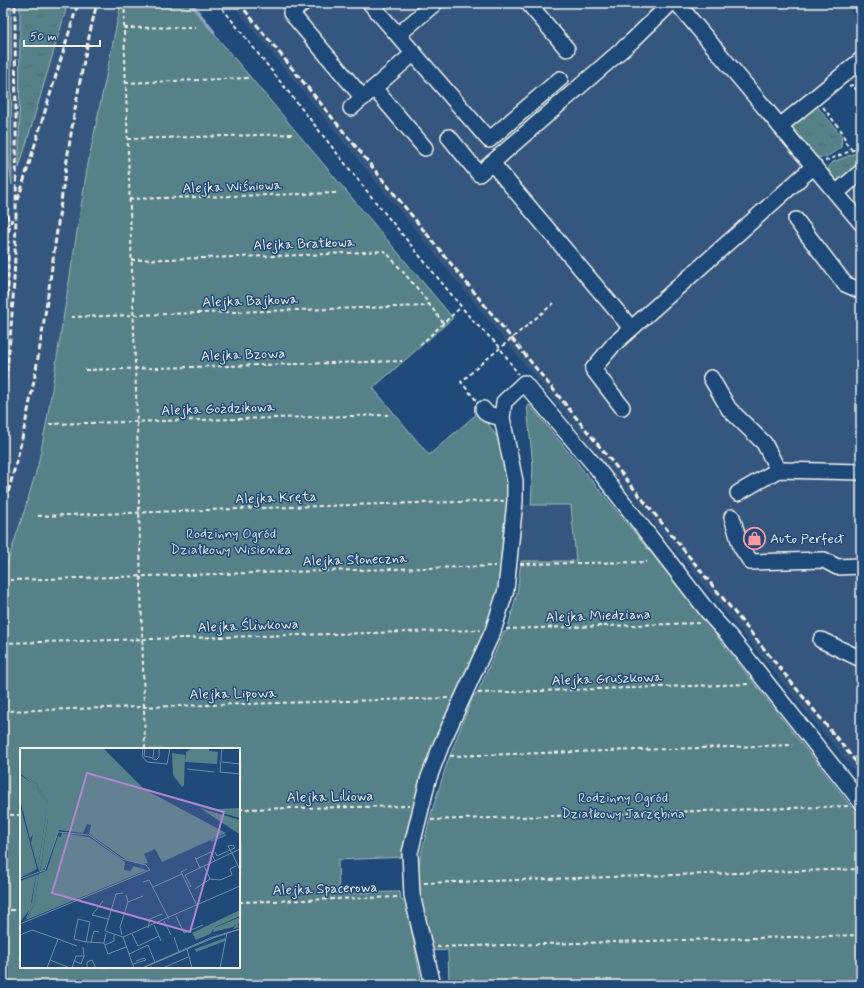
<svg xmlns="http://www.w3.org/2000/svg" width="864" height="988" viewBox="0 0 864 988" font-family="Mynerve,sans-serif">
  <style>
    .built { fill: #35577e }
    .grass { fill: url(#grass-tufts); stroke: #a5b9b8 }
    .garden { fill: #568189; stroke: #a5b9b8; fill-rule: evenodd }
    .lines { fill: none; stroke-linecap: round; stroke-linejoin: round }
    .stream { stroke: #8da6bf; stroke-width: 3 }
    .minor-casing { stroke: #f4f1e8; stroke-width: 18 }
    .path { stroke: #f4f1e8; stroke-width: 2; stroke-dasharray: 4 3; stroke-linecap: butt }
    .minor { stroke: #1f4a7a; stroke-width: 15 }
    .rail { stroke: #f4f1e8; stroke-width: 3; stroke-dasharray: 6 3; stroke-linecap: butt }
    .path-bridge { stroke: #f4f1e8; stroke-width: 2; stroke-dasharray: 4 3; stroke-linecap: butt }
    .labels { text-anchor: middle; dominant-baseline: central; stroke-width: 3; stroke-linejoin: round; paint-order: stroke }
    .street-label { font-size: 14px; fill: #f4f1e8; stroke: #1f4a7a }
    .park-label { font-size: 14px; fill: #dce0da; stroke: #1f4a7a }
    .poi-label { font-size: 14px; fill: #f4f1e8; stroke: #1f4a7a; text-anchor: start }
    .inset-river { fill: none; stroke: #4974a3; stroke-width: 2 }
    .inset-road { fill: none; stroke: #748da6; stroke-width: 1 }
    .view { fill: #b185d1; fill-opacity: 0.15; stroke: #b185d1; stroke-width: 2 }
    .inset-edge { fill: none; stroke: #f4f1e8; stroke-width: 2 }
  </style>
  <defs>
    <pattern id="grass-tufts" width="24" height="20" patternUnits="userSpaceOnUse"><rect width="24" height="20" fill="#568189"/><path d="M3 7l-1-3M5 7V3M7 7l1-3M15 17l-1-3M17 17v-4M19 17l1-3" fill="none" stroke="#50676b"/></pattern>
  </defs>
  <rect width="100%" height="100%" fill="#1f4a7a"/>
  <filter id="ink" filterUnits="userSpaceOnUse"><feTurbulence type="fractalNoise" baseFrequency=".025" numOctaves="2"/><feDisplacementMap in="SourceGraphic" scale="8" xChannelSelector="R" yChannelSelector="G"/><feConvolveMatrix kernelMatrix="1 2 1 2 8 2 1 2 1" color-interpolation-filters="sRGB"/></filter>
  <g filter="url(#ink)">
    <g class="built">
      <path d="M11 3H20L19 167 68 3H121L87 169 47 420 38 465 24 512 3 576V118L11 178Z"/>
      <path d="M231 3H357L380 29 392 19 379 3H843L861 24V67L852 56 773 123 839 201 861 182V779Z"/>
      <path d="M519 505H571L576 561H514Z"/>
    </g>
    <g class="grass">
      <path d="M3 3H11L12 185 3 118Z"/>
      <path d="M20 3H68L19 168 20 14Z"/>
      <path d="M816 105 842 136 841 147C822 162 816 161 801 143 796 137 791 131 788 124Z"/>
      <path d="M861 151V166C853 172 844 184 833 180L828 168 833 162Z"/>
    </g>
    <g class="garden">
      <path d="M121 3H188L453 318 373 388 429 455 480 411 503 446 508 478 509 497 500 570 502 573 500 595 405 857 338 860 339 893 400 892 401 900 406 902 422 985H3V576L24 512 38 465 47 420 87 169ZM21 749H239V967H21Z"/>
      <path d="M530 405 657 560 861 819V985H449L448 950 430 951 417 871 431 814 447 763 473 696 477 694 504 632 507 631 517 593 521 561H576L571 505H531L533 467 527 406Z"/>
    </g>
    <g class="lines">
      <path class="stream" d="M191 3 214 32"/>
      <defs>
        <g id="minor">
          <path d="M303 3 291 13 363 98"/>
          <path d="M370 3 489 140 560 79"/>
          <path d="M528 3 567 49"/>
          <path d="M677 3 861 223"/>
          <path d="M398 35 435 3"/>
          <path d="M374 88 425 148"/>
          <path d="M351 108 414 53"/>
          <path d="M780 126 861 60"/>
          <path d="M449 137 479 174 632 41 671 3"/>
          <path d="M492 163 631 328"/>
          <path d="M836 193 861 172"/>
          <path d="M796 220 845 284 861 291"/>
          <path d="M711 378 729 409 764 443 778 470"/>
          <path d="M622 407 593 369 614 344 814 166"/>
          <path d="M483 409 487 414 502 418"/>
          <path d="M738 493 778 470 861 472"/>
          <path d="M732 517 741 547 751 562 824 560 837 567 861 566"/>
          <path d="M821 640 861 659"/>
          <path d="M433 985 412 895 410 853 428 780 442 743 493 631 506 590 515 501V481L502 418 504 402 524 383 596 467 712 617 731 638 861 802"/>
        </g>
      </defs>
      <use href="#minor" class="minor-casing"/>
      <g class="path">
        <path d="M125 3 124 28 137 422 145 749"/>
        <path d="M218 3 374 200 473 321 498 345 518 374"/>
        <path d="M124 28 195 27"/>
        <path d="M125 83 248 78"/>
        <path d="M849 86 853 85 861 96"/>
        <path d="M823 107 843 133 846 143 852 150"/>
        <path d="M127 139 292 134"/>
        <path d="M825 161 861 147"/>
        <path d="M129 199 336 193"/>
        <path d="M131 260 307 255 385 251 417 288 444 324"/>
        <path d="M71 317 426 306 429 304"/>
        <path d="M420 345 461 307"/>
        <path d="M85 370 402 361"/>
        <path d="M476 400 461 382 481 364"/>
        <path d="M49 424 388 415"/>
        <path d="M38 516C193 511 348 504 504 501"/>
        <path d="M520 564 647 562"/>
        <path d="M10 580 496 566"/>
        <path d="M506 629 701 623"/>
        <path d="M3 643 480 630"/>
        <path d="M478 693 751 684"/>
        <path d="M3 711 450 698"/>
        <path d="M450 756 793 745"/>
        <path d="M239 809 410 806"/>
        <path d="M3 815H21"/>
        <path d="M431 820 850 806"/>
        <path d="M424 883 861 869"/>
        <path d="M239 902 400 897"/>
        <path d="M3 910H21"/>
        <path d="M437 947 861 935"/>
      </g>
      <use href="#minor" class="minor"/>
      <g class="rail">
        <path d="M239 3 861 768"/>
        <path d="M3 151 8 225"/>
        <path d="M18 200 78 3"/>
        <path d="M3 249 12 219"/>
        <path d="M3 351 8 289V241"/>
        <path d="M3 398C22 269 15 134 15 3"/>
        <path d="M3 509C54 345 55 169 97 3"/>
      </g>
      <path class="path-bridge" d="M481 364 554 303"/>
    </g>
  </g>
  <defs>
    <symbol id="shop-ring" viewBox="-11 -11 22 22"><circle r="9.5" fill="#1f4a7a" stroke="#ff9aa2" stroke-width="1.5"/><path d="M-5-2.5h2.3a2.7 3.5 0 0 1 5.4 0H5L5.5 6h-11ZM-1.5-2.5h3a1.5 2.3 0 0 0-3 0Z" fill="#ff9aa2"/></symbol>
  </defs>
  <g fill-rule="evenodd">
    <use href="#shop-ring" x="742" y="526" width="25" height="25"/>
  </g>
  <g class="labels">
    <g class="street-label">
      <text transform="translate(232 187) rotate(-2)">Alejka Wiśniowa</text>
      <text transform="translate(304 244) rotate(-2)">Alejka Bratkowa</text>
      <text transform="translate(250 301) rotate(-2)">Alejka Bajkowa</text>
      <text transform="translate(243 355) rotate(-2)">Alejka Bzowa</text>
      <text transform="translate(218 409) rotate(-2)">Alejka Gożdzikowa</text>
      <text transform="translate(276 498) rotate(-2)">Alejka Kręta</text>
      <text transform="translate(355 560) rotate(-2)">Alejka Słoneczna</text>
      <text transform="translate(598 616) rotate(-2)">Alejka Miedziana</text>
      <text transform="translate(248 626) rotate(-2)">Alejka Śliwkowa</text>
      <text transform="translate(607 679) rotate(-2)">Alejka Gruszkowa</text>
      <text transform="translate(233 694) rotate(-1)">Alejka Lipowa</text>
      <text transform="translate(330 797) rotate(-1)">Alejka Liliowa</text>
      <text transform="translate(325 889) rotate(-2)">Alejka Spacerowa</text>
    </g>
    <g class="park-label">
      <text x="231" y="534">Rodzinny Ogród<tspan x="231" dy="16">Działkowy Wisienka</tspan></text>
      <text x="623" y="798">Rodzinny Ogród<tspan x="623" dy="16">Działkowy Jarzębina</tspan></text>
    </g>
    <g class="poi-label">
      <text x="770" y="539">Auto Perfect</text>
    </g>
  </g>
  <g transform="translate(20 748)">
    <rect width="220" height="220" fill="#1f4a7a"/>
    <path d="M172 0H189V3L198 4 197 16 165 14 166 4ZM152 5 165 7 164 37 162 39 153 27ZM0 25 17 36 28 55V70L20 124 18 120 26 67 23 50 17 40ZM178 58 198 61 220 60V70ZM180 60 220 72V85L219 86ZM19 126 14 157 5 173 12 154 16 127ZM220 162V168L195 179 190 186 176 192 172 185ZM220 169 218 178 220 179 213 181 217 175 213 179 193 184 194 180Z" fill="#568189"/>
    <path d="M205 190V193L176 204 175 201Z" fill="#568189"/>
    <path d="M0 0H83L124 41 206 85 142 114 135 101 124 106 128 115 122 116 105 111 69 86 71 77 67 76 63 85 39 82 25 120 20 124 28 70V55L17 36 0 25ZM0 27 15 37 25 53 26 67 18 120 11 95 13 86 10 91 0 51ZM0 57 17 121 0 130ZM42 85 69 89 105 114 104 122 111 123 113 118 127 122 6 172 14 157 19 126 27 122 38 88 41 89ZM16 127 10 161 0 174V133Z" fill="#568189"/>
    <path class="inset-river" d="M191 93 206 87"/>
    <path class="inset-road" d="M123 0 122 8 127 14 147 16 150 0M125 0 124 8 133 10M134 0 133 11 136 12 139 9V0M202 0 200 24 220 26M202 14 220 16M167 21 194 24M210 102 208 98 213 97 215 100 210 102 212 105M195 104 197 108 210 102M212 105 220 122M175 109 180 120M176 111 191 104 195 113M167 121 161 124 177 158M0 131 25 122 38 84 69 87 102 111 126 117 130 122 0 176M190 131 200 132 212 127 210 121 216 118M123 134 129 132 149 171M133 139 162 126M171 139 165 127 220 101M175 141 190 131 184 118M83 153 72 167 88 171M108 154 123 148M156 168 164 185 183 177M144 173 151 187M134 177 141 193M128 180 130 171 142 166M86 185 84 195 88 206 106 199M112 186 118 198 139 188M0 187 12 182 38 191 27 220M102 187 100 179 108 154 106 147M103 189 85 183 96 146 103 145M154 189 159 204M38 191 57 198M66 194 54 191 58 171 70 174 66 194 84 195M71 194 74 183 79 184M85 197 94 193V187M167 201 172 220M109 206 128 197 135 214M30 212 50 220M55 213 61 216 64 208M113 216 126 212 124 210 116 213M52 220 56 208H64L63 199M67 220V214L72 212 76 220M114 220 103 189 220 138M122 220 190 190 220 181M123 220 193 190 220 181M143 220 168 209M200 220 207 185"/>
    <path class="view" d="M67 25 204 64 170 184 32 145Z"/>
    <rect width="220" height="220" class="inset-edge"/>
  </g>
  <rect width="864" height="988" fill="none" stroke="#1f4a7a" stroke-width="16"/>
  <rect x="8" y="8" width="848" height="972" fill="none" stroke="#f4f1e8" stroke-width="1.5" filter="url(#ink)"/>
  <path d="M24 40v6h76v-6" fill="none" stroke="#f4f1e8" stroke-width="2"/>
  <text x="30" y="40" font-size="12" fill="#f4f1e8" stroke="#1f4a7a" stroke-width="3" paint-order="stroke">50 m</text>
</svg>
